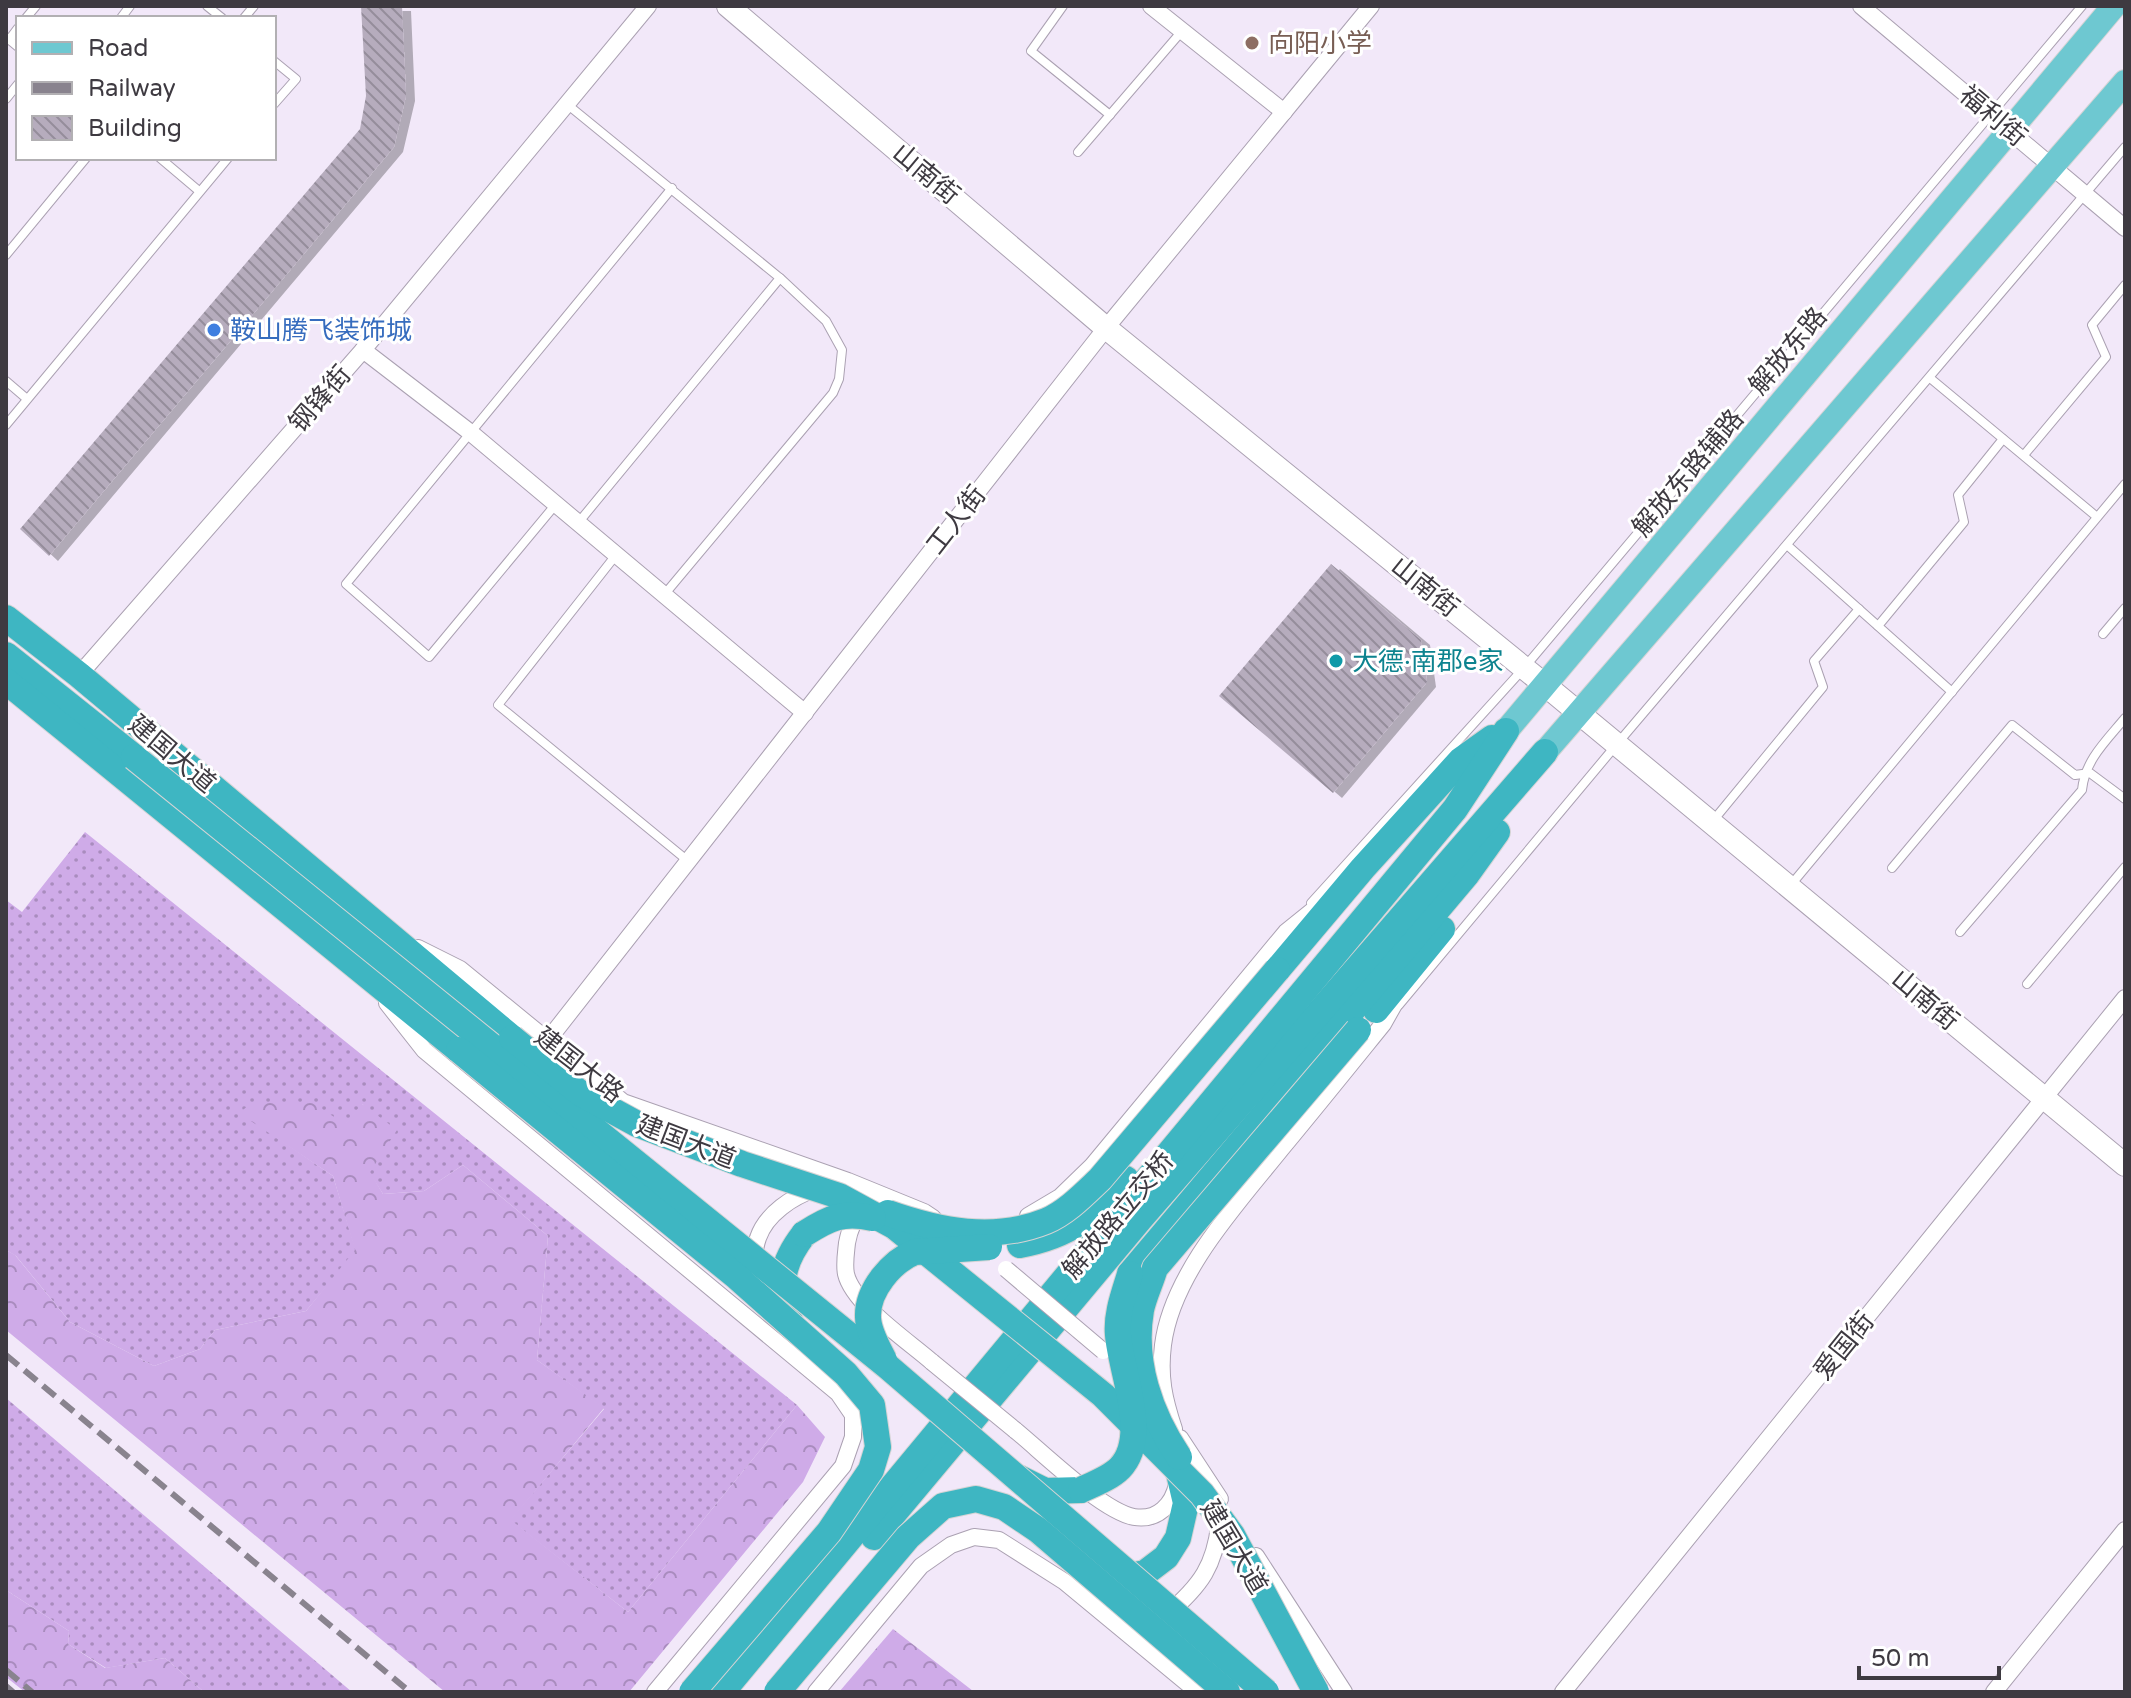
<svg xmlns="http://www.w3.org/2000/svg" width="2131" height="1698" viewBox="0 0 2131 1698" font-family="'Varela Round','Noto Sans SC',sans-serif">
  <style>
    .grass { fill: url(#grass-dots) }
    .forest { fill: url(#forest-crowns) }
    .building { fill: url(#building-back-hatch); filter: url(#shadow) }
    .lines { fill: none; stroke-linecap: round; stroke-linejoin: round }
    .service-casing { stroke: #aba1b2; stroke-width: 10 }
    .minor-casing { stroke: #aba1b2; stroke-width: 18 }
    .secondary-casing { stroke: #aba1b2; stroke-width: 24 }
    .primary-casing { stroke: #d5d4d5; stroke-width: 26 }
    .trunk-casing { stroke: #d5d4d5; stroke-width: 28 }
    .service { stroke: #fff; stroke-width: 8 }
    .minor { stroke: #fff; stroke-width: 16 }
    .secondary { stroke: #fff; stroke-width: 22 }
    .primary { stroke: #6ec8d1; stroke-width: 24 }
    .trunk { stroke: #3eb6c2; stroke-width: 26 }
    .rail { stroke: #89838e; stroke-width: 6; stroke-dasharray: 16 8; stroke-linecap: butt }
    .minor-bridge-casing { stroke: #aba1b2; stroke-width: 18; stroke-linecap: butt }
    .trunk-bridge-casing { stroke: #d5d4d5; stroke-width: 28; stroke-linecap: butt }
    .minor-bridge { stroke: #fff; stroke-width: 16 }
    .trunk-bridge { stroke: #3eb6c2; stroke-width: 26 }
    .education-dot { fill: #8d6e63; stroke: #fff; stroke-width: 3 }
    .shop-dot { fill: #3f7fe0; stroke: #fff; stroke-width: 3 }
    .culture-dot { fill: #0f9aa8; stroke: #fff; stroke-width: 3 }
    .labels { text-anchor: middle; dominant-baseline: central; stroke-width: 6; stroke-linejoin: round; paint-order: stroke }
    .education-label { font-size: 26px; fill: #785e54; stroke: #fff; text-anchor: start }
    .street-label { font-size: 26px; fill: #3e3a41; stroke: #fff }
    .shop-label { font-size: 26px; fill: #366cbe; stroke: #fff; text-anchor: start }
    .culture-label { font-size: 26px; fill: #0d838f; stroke: #fff; text-anchor: start }
  </style>
  <defs>
    <pattern id="grass-dots" width="8" height="8" patternUnits="userSpaceOnUse" patternTransform="scale(2)"><rect width="8" height="8" fill="#cfabe8"/><path d="M2 2h.1M6 6h.1" fill="none" stroke="#a98cbe" stroke-width="1.8" stroke-linecap="round"/></pattern>
    <pattern id="forest-crowns" width="20" height="18" patternUnits="userSpaceOnUse" patternTransform="scale(2)"><rect width="20" height="18" fill="#cfabe8"/><path d="M2 6a3 3 0 1 1 6 0M12 15a3 3 0 1 1 6 0" fill="none" stroke="#a98cbe"/></pattern>
    <pattern id="building-back-hatch" width="6" height="6" patternUnits="userSpaceOnUse" patternTransform="scale(2)"><rect width="6" height="6" fill="#b6acbd"/><path d="M-1 5l2 2M0 0l6 6M5-1l2 2" fill="none" stroke="#958d9b"/></pattern>
    <filter id="shadow"><feDropShadow dx="9" dy="5" stdDeviation="0" flood-color="#0004"/></filter>
  </defs>
  <rect width="100%" height="100%" fill="#f2e8f9"/>
  <g class="grass">
    <path d="M85 832 797 1405 628 1612 510 1520 604 1409 537 1360 548 1236 463 1165 424 1191 383 1194 369 1172 363 1104 345 1125 240 1112 333 1176 356 1251 306 1311 215 1330 200 1349 154 1366 70 1322 16 1256 6 1250V900L22 912Z"/>
    <path d="M6 1398 352 1692H204L165 1658 106 1668 68 1644 69 1631 6 1590Z"/>
  </g>
  <g class="forest">
    <path d="M253 1102H311L345 1124 362 1104 397 1130 370 1172 383 1194 424 1191 463 1165 548 1236 537 1360 604 1408 511 1520 628 1612 797 1405 825 1437 803 1482 629 1692H445L6 1330V1250L15 1255 70 1322 154 1366 200 1349 215 1330 306 1311 355 1250 333 1176 239 1113Z"/>
    <path d="M6 1590 69 1631 68 1644 105 1668 165 1658 204 1692H25L6 1677Z"/>
    <path d="M893 1629 973 1691 839 1692Z"/>
  </g>
  <g class="building">
    <path d="M361 6H402L406 96 394 147 49 556 20 529 360 129 366 96Z"/>
    <path d="M1331 564 1421 640 1427 682 1333 793 1219 696Z"/>
  </g>
  <g class="lines">
    <defs>
      <g id="service">
        <path d="M207 6 222 18"/>
        <path d="M1063 6 1031 51 1110 115"/>
        <path d="M26 18 36 6"/>
        <path d="M121 18 130 6"/>
        <path d="M244 18 254 6"/>
        <path d="M6 37 18 47"/>
        <path d="M9 40 18 28"/>
        <path d="M274 61 296 79 274 104"/>
        <path d="M6 99 18 84"/>
        <path d="M568 105 780 278 826 321 842 350 839 379 833 393 664 595"/>
        <path d="M1078 152 1182 31"/>
        <path d="M160 158 199 191"/>
        <path d="M6 255 86 158"/>
        <path d="M1930 378 2097 517"/>
        <path d="M6 381 27 399"/>
        <path d="M6 425 228 158"/>
        <path d="M2024 455 2106 357 2092 325 2125 285"/>
        <path d="M556 504 429 657 346 584 672 188"/>
        <path d="M578 523 780 278"/>
        <path d="M1787 545 1952 692"/>
        <path d="M616 555 498 705 688 861"/>
        <path d="M1878 626 1964 522 1958 495 2003 439"/>
        <path d="M2103 634 2125 608"/>
        <path d="M1712 822 1823 687 1814 661 1859 609"/>
        <path d="M1892 868 2012 725 2075 775 2090 773 2125 799"/>
        <path d="M1790 886 2125 484"/>
        <path d="M1311 903 1524 668 2082 6"/>
        <path d="M1960 932 2082 790C2085 760 2106 741 2125 718"/>
        <path d="M2027 984 2125 867"/>
        <path d="M1399 1005 1617 744 2125 147"/>
      </g>
      <g id="minor">
        <path d="M1151 6 1284 112"/>
        <path d="M1861 6 2125 228"/>
        <path d="M363 350 471 433 805 713"/>
        <path d="M79 675 363 350 648 6"/>
        <path d="M418 948 460 969 623 1102 848 1181 924 1212 933 1218"/>
        <path d="M387 1003 424 1050 838 1393 853 1415V1437L843 1466 655 1692"/>
        <path d="M548 1040 1106 328 1371 6"/>
        <path d="M863 1211C854 1218 849 1232 847 1243 846 1253 844 1264 846 1274 853 1304 908 1341 932 1362"/>
        <path d="M1028 1216 1060 1197 1092 1166 1286 932 1322 903"/>
        <path d="M753 1264C754 1255 755 1246 758 1238 766 1214 793 1196 816 1189"/>
        <path d="M1174 1429C1164 1399 1159 1377 1163 1345 1172 1273 1238 1203 1282 1148 1316 1107 1349 1066 1383 1024L1396 1001"/>
        <path d="M1015 1430C1042 1452 1102 1511 1134 1517 1158 1521 1173 1504 1177 1484"/>
        <path d="M1180 1438 1220 1499"/>
        <path d="M1256 1556 1344 1692"/>
        <path d="M1165 1616C1201 1586 1216 1565 1220 1518"/>
        <path d="M816 1692 921 1566 951 1545 974 1537 999 1540 1065 1582 1198 1692"/>
        <path d="M1563 1692 2125 998"/>
        <path d="M1994 1692 2125 1530"/>
      </g>
      <path id="secondary" d="M728 6 1106 328 1545 685 2125 1165"/>
      <g id="primary">
        <path d="M1506 731 2114 6"/>
        <path d="M1545 752 2125 82"/>
      </g>
      <g id="trunk">
        <path d="M6 618 79 675 512 1038"/>
        <path d="M6 655 134 757"/>
        <path d="M6 681 459 1050"/>
        <path d="M1277 970 1363 868 1461 760 1492 738"/>
        <path d="M1376 1010 1442 929"/>
        <path d="M1020 1245C1069 1236 1094 1216 1126 1179"/>
        <path d="M1130 1274 1467 874 1497 832"/>
        <path d="M791 1325C779 1287 779 1266 804 1234"/>
        <path d="M1019 1478 1045 1491 1081 1490"/>
        <path d="M874 1537 1140 1219 1545 752"/>
        <path d="M1114 1579 1145 1573 1166 1557 1178 1538 1186 1503 1178 1469"/>
        <path d="M722 1692 1455 809 1506 731"/>
      </g>
    </defs>
    <use href="#service" class="service-casing"/>
    <use href="#minor" class="minor-casing"/>
    <use href="#secondary" class="secondary-casing"/>
    <use href="#primary" class="primary-casing"/>
    <use href="#trunk" class="trunk-casing"/>
    <use href="#service" class="service"/>
    <use href="#minor" class="minor"/>
    <use href="#secondary" class="secondary"/>
    <use href="#primary" class="primary"/>
    <use href="#trunk" class="trunk"/>
    <g class="rail">
      <path d="M6 1355 410 1692"/>
      <path d="M6 1670 32 1692"/>
      <path d="M6 1686 13 1692"/>
    </g>
    <defs>
      <g id="minor-bridge">
        <path d="M1006 1269 1103 1351"/>
        <path d="M932 1362 1015 1430"/>
      </g>
      <g id="trunk-bridge">
        <path d="M134 757 887 1366 1266 1692"/>
        <path d="M512 1038 580 1093 637 1124 742 1164 839 1196 894 1226 1103 1395 1202 1494 1232 1535 1316 1692"/>
        <path d="M459 1050 737 1277 846 1374 872 1405 878 1447 871 1470 829 1532 692 1692"/>
        <path d="M888 1213C939 1231 994 1242 1046 1221 1067 1212 1084 1194 1100 1179L1277 970"/>
        <path d="M804 1234C829 1218 843 1211 873 1218"/>
        <path d="M884 1360C878 1348 868 1331 868 1317 867 1290 892 1261 915 1252L989 1247"/>
        <path d="M1179 1457C1150 1414 1132 1362 1141 1310 1144 1296 1151 1282 1155 1268L1358 1030"/>
        <path d="M1081 1490C1094 1484 1110 1478 1120 1468 1150 1437 1121 1373 1118 1335 1116 1314 1124 1294 1130 1274"/>
        <path d="M777 1692 908 1537 943 1506 976 1499 1004 1507 1038 1530 1227 1692"/>
      </g>
    </defs>
    <use href="#minor-bridge" class="minor-bridge-casing"/>
    <use href="#trunk-bridge" class="trunk-bridge-casing"/>
    <use href="#minor-bridge" class="minor-bridge"/>
    <use href="#trunk-bridge" class="trunk-bridge"/>
  </g>
  <circle class="education-dot" cx="1252" cy="43" r="8"/>
  <circle class="shop-dot" cx="214" cy="330" r="8"/>
  <circle class="culture-dot" cx="1336" cy="661" r="8"/>
  <g class="labels">
    <g class="education-label">
      <text x="1268" y="43">向阳小学</text>
    </g>
    <g class="street-label">
      <text transform="translate(1993 116) rotate(40)">福利街</text>
      <text transform="translate(926 174) rotate(40)">山南街</text>
      <text transform="translate(1788 351) rotate(-50)">解放东路</text>
      <text transform="translate(320 399) rotate(-49)">钢锋街</text>
      <text transform="translate(1688 473) rotate(-50)">解放东路辅路</text>
      <text transform="translate(956 520) rotate(-52)">工人街</text>
      <text transform="translate(1425 587) rotate(39)">山南街</text>
      <text transform="translate(172 754) rotate(40)">建国大道</text>
      <text transform="translate(1925 1000) rotate(40)">山南街</text>
      <text transform="translate(579 1065) rotate(38)">建国大路</text>
      <text transform="translate(686 1142) rotate(21)">建国大道</text>
      <text transform="translate(1118 1215) rotate(-50)">解放路立交桥</text>
      <text transform="translate(1844 1346) rotate(-51)">爱国街</text>
      <text transform="translate(1234 1547) rotate(59)">建国大道</text>
    </g>
    <g class="shop-label">
      <text x="230" y="330">鞍山腾飞装饰城</text>
    </g>
    <g class="culture-label">
      <text x="1352" y="661">大德·南郡e家</text>
    </g>
  </g>
  <rect width="2131" height="1698" fill="none" stroke="#3e3a41" stroke-width="16"/>
  <rect x="16" y="16" width="260" height="144" fill="#ffffff" stroke="#b2b0b3" stroke-width="2"/>
  <rect x="32" y="42" width="40" height="12" fill="#6ec8d1" stroke="#b2b0b3" stroke-width="2"/>
  <text x="88" y="56" font-size="24" fill="#3e3a41">Road</text>
  <rect x="32" y="82" width="40" height="12" fill="#89838e" stroke="#b2b0b3" stroke-width="2"/>
  <text x="88" y="96" font-size="24" fill="#3e3a41">Railway</text>
  <rect x="32" y="116" width="40" height="24" fill="url(#building-back-hatch)" stroke="#b2b0b3" stroke-width="2"/>
  <text x="88" y="136" font-size="24" fill="#3e3a41">Building</text>
  <path d="M1859 1666v12h140v-12" fill="none" stroke="#3e3a41" stroke-width="4"/>
  <text x="1871" y="1666" font-size="24" fill="#3e3a41" stroke="#ffffff" stroke-width="6" paint-order="stroke">50 m</text>
</svg>
